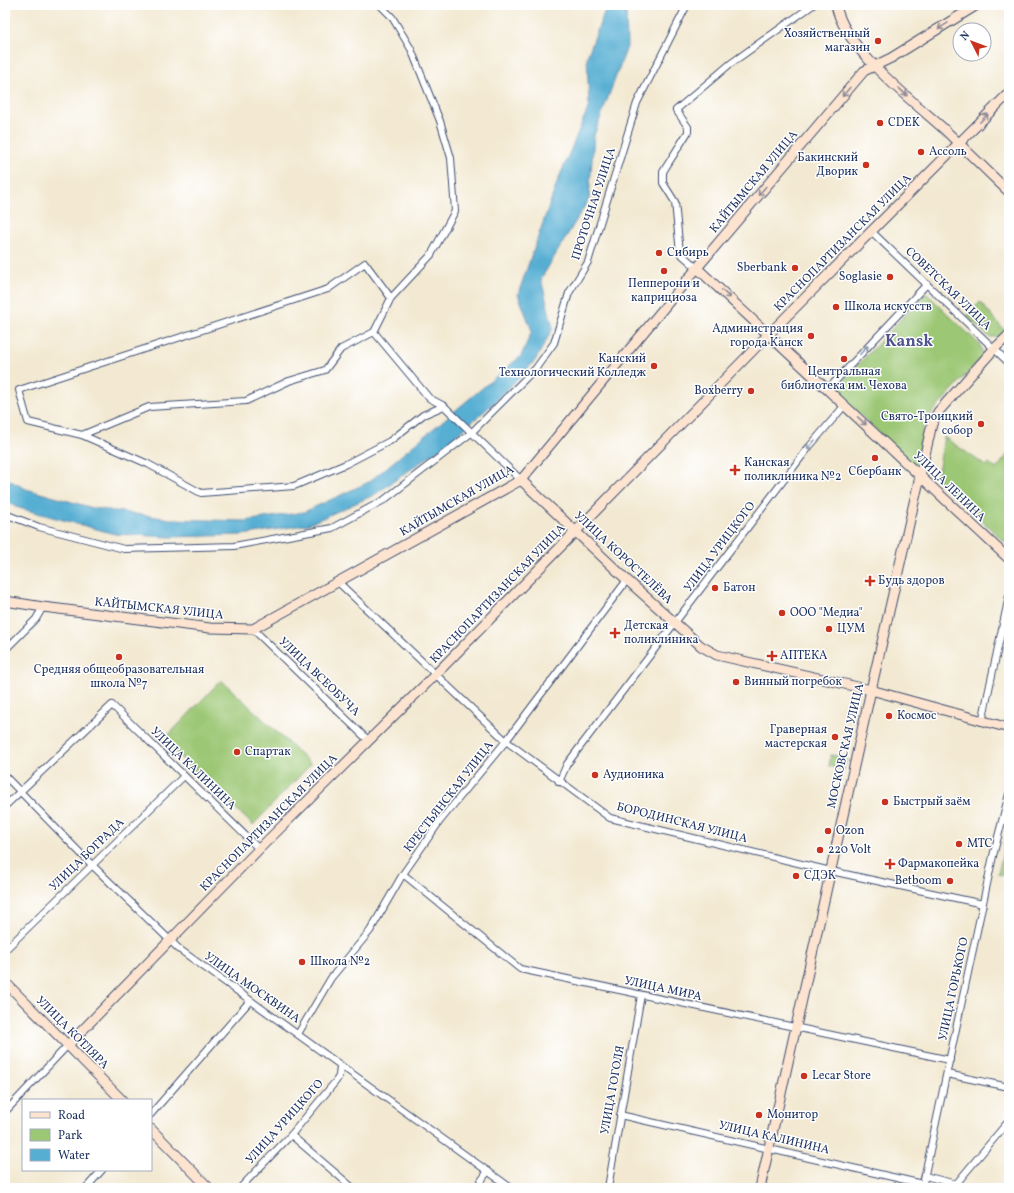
<svg xmlns="http://www.w3.org/2000/svg" width="1014" height="1193" viewBox="0 0 1014 1193" font-family="Vollkorn,serif">
  <style>
    .green { fill: #9cc774; stroke: #5c7b69 }
    .water { fill: #56afd3; stroke: #386f98 }
    .lines { fill: none; stroke-linecap: round; stroke-linejoin: round }
    .street-casing { stroke: #3b4b6f; stroke-width: 8 }
    .secondary-casing { stroke: #3b4b6f; stroke-width: 11 }
    .street { stroke: #fff; stroke-width: 6 }
    .secondary { stroke: #fde4d0; stroke-width: 9 }
    .oneway { stroke: #8c8a97 }
    .oneway2 { stroke: #8d97ae }
    .poi-dot { fill: #c8321e; stroke: #fff; stroke-width: 1.5 }
    .labels { text-anchor: middle; dominant-baseline: central; stroke-width: 3; stroke-linejoin: round; paint-order: stroke }
    .poi-label { font-size: 12px; fill: #1b2f5e; stroke: #fff; text-anchor: start }
    .street-label { font-size: 12px; fill: #1b2f5e; stroke: #fff }
    .district-label { font-size: 16px; font-weight: bold; fill: #50558d; stroke: #fff }
  </style>
  <rect width="100%" height="100%" fill="#fff"/>
  <filter id="ink" filterUnits="userSpaceOnUse"><feTurbulence type="fractalNoise" baseFrequency=".025" numOctaves="2"/><feDisplacementMap in="SourceGraphic" scale="8" xChannelSelector="R" yChannelSelector="G"/><feConvolveMatrix kernelMatrix="1 2 1 2 8 2 1 2 1" color-interpolation-filters="sRGB"/></filter>
  <filter id="wash" filterUnits="userSpaceOnUse"><feTurbulence type="fractalNoise" baseFrequency=".012" numOctaves="4" result="noise"/><feDisplacementMap in="SourceGraphic" scale="16" xChannelSelector="R" yChannelSelector="G"/><feGaussianBlur stdDeviation="0.9" result="paint"/><feColorMatrix in="noise" values="0 0 0 0 0 0 0 0 0 0 0 0 0 0 0 0 0 1.4 0 .05"/><feComposite in="paint" operator="in"/></filter>
  <g filter="url(#wash)">
    <rect width="100%" height="100%" fill="#f3e9d2"/>
    <g class="green">
      <path d="M926 293 980 345 983 353 980 359 924 422 918 465H913L838 394V386Z"/>
      <path d="M980 302 1005 331 998 337H989L967 316Z"/>
      <path d="M944 437 986 466 989 463 996 469 1009 453V546L937 479Z"/>
      <path d="M221 680 311 764 253 825 163 741Z"/>
      <path d="M831 755 846 758 844 770 829 766Z"/>
      <path d="M1009 826V877L998 874Z"/>
    </g>
    <path class="water" d="M607 5H626L627 47 594 135 589 199 541 279 553 328 535 361 496 401 444 446 374 495 309 524 243 535 171 537 115 534 19 508 5 501V478L26 489 93 508 171 519 245 521 304 512 369 482 521 356 532 331 518 294 558 180 589 106 587 57Z"/>
  </g>
  <g filter="url(#ink)">
    <g class="lines">
      <defs>
        <g id="street">
          <path d="M380 5 392 17 411 49 440 121 451 158 455 211 431 255 391 298 374 332 341 349 325 370 289 381 246 401 149 407 82 435 28 422 19 390 328 289 365 263 391 298"/>
          <path d="M871 231 1009 363"/>
          <path d="M697 268 680 253 675 202 663 183V172L666 167 688 132V127L676 110 730 64 813 5"/>
          <path d="M374 332 429 398 444 406 521 480"/>
          <path d="M828 389 927 284"/>
          <path d="M82 435 148 464 201 493 294 486 346 464 390 441 423 415 444 406"/>
          <path d="M5 514 39 527 124 549 234 546 332 528 384 500 471 433 536 368 554 343 569 293 588 262 637 103 687 5"/>
          <path d="M338 582 506 741 610 818 831 871 983 904"/>
          <path d="M253 629 369 741"/>
          <path d="M5 650 36 619 43 607"/>
          <path d="M982 722 1009 596"/>
          <path d="M5 776 92 865 179 949 511 1188"/>
          <path d="M559 782 567 764 809 447 845 405"/>
          <path d="M5 806 112 705 259 849"/>
          <path d="M403 874 520 969 950 1060"/>
          <path d="M5 950 184 776"/>
          <path d="M298 1034 331 978 370 931 403 874 440 821 506 741 627 580"/>
          <path d="M947 1074 1009 1087"/>
          <path d="M5 1112 68 1045"/>
          <path d="M151 1114 249 1002"/>
          <path d="M620 1115 923 1184"/>
          <path d="M291 1135 353 1188"/>
          <path d="M925 1176 956 1184 1007 1123"/>
          <path d="M86 1188 102 1170"/>
          <path d="M240 1188 291 1135 336 1081 339 1076 340 1066"/>
          <path d="M476 1188 488 1171"/>
          <path d="M608 1188 641 995"/>
          <path d="M922 1188 993 856 1009 794"/>
        </g>
        <g id="secondary">
          <path d="M836 5C844 49 912 100 945 130 967 151 988 172 1009 192"/>
          <path d="M697 268 1009 559"/>
          <path d="M521 480 627 580 701 646 717 655 871 690 1009 728"/>
          <path d="M5 601 43 607 210 628 253 629 521 480 697 268 864 71 891 58 977 5"/>
          <path d="M5 982 122 1100"/>
          <path d="M68 1045 259 849 435 675 769 334 1009 93"/>
          <path d="M151 1129 209 1188"/>
          <path d="M760 1188 871 690 932 424 938 412 994 349 1009 335"/>
        </g>
      </defs>
      <use href="#street" class="street-casing"/>
      <use href="#secondary" class="secondary-casing"/>
      <use href="#street" class="street"/>
      <use href="#secondary" class="secondary"/>
    </g>
    <defs><path id="oneway-shaft" d="M-6 0H5M1.5-3L5.5 0L1.5 3" fill="none" stroke-width="1.6" stroke-linecap="round" stroke-linejoin="round"/></defs>
    <g class="oneway">
      <use href="#oneway-shaft" transform="translate(943 26) rotate(148)"/>
      <use href="#oneway-shaft" transform="translate(846 92) rotate(130)"/>
      <use href="#oneway-shaft" transform="translate(903 92) rotate(43)"/>
      <use href="#oneway-shaft" transform="translate(984 118) rotate(-45)"/>
      <use href="#oneway-shaft" transform="translate(762 191) rotate(130)"/>
      <use href="#oneway-shaft" transform="translate(726 294) rotate(43)"/>
      <use href="#oneway-shaft" transform="translate(862 421) rotate(43)"/>
    </g>
    <g class="oneway2">
      <use href="#oneway-shaft" transform="translate(864 350) rotate(-46)"/>
      <use href="#oneway-shaft" transform="translate(811 445) rotate(129)"/>
    </g>
  </g>
  <g class="poi-dot">
    <circle cx="878" cy="41" r="4"/>
    <circle cx="880" cy="123" r="4"/>
    <circle cx="921" cy="152" r="4"/>
    <circle cx="866" cy="165" r="4"/>
    <circle cx="659" cy="253" r="4"/>
    <circle cx="795" cy="268" r="4"/>
    <circle cx="664" cy="271" r="4"/>
    <circle cx="890" cy="277" r="4"/>
    <circle cx="836" cy="307" r="4"/>
    <circle cx="811" cy="336" r="4"/>
    <circle cx="844" cy="359" r="4"/>
    <circle cx="654" cy="366" r="4"/>
    <circle cx="751" cy="391" r="4"/>
    <circle cx="981" cy="424" r="4"/>
    <circle cx="875" cy="458" r="4"/>
    <path d="M733 464h4v4h4v4h-4v4h-4v-4h-4v-4h4z"/>
    <path d="M868 575h4v4h4v4h-4v4h-4v-4h-4v-4h4z"/>
    <circle cx="715" cy="588" r="4"/>
    <circle cx="782" cy="613" r="4"/>
    <circle cx="829" cy="629" r="4"/>
    <path d="M613 627h4v4h4v4h-4v4h-4v-4h-4v-4h4z"/>
    <path d="M770 650h4v4h4v4h-4v4h-4v-4h-4v-4h4z"/>
    <circle cx="119" cy="657" r="4"/>
    <circle cx="736" cy="682" r="4"/>
    <circle cx="889" cy="716" r="4"/>
    <circle cx="835" cy="737" r="4"/>
    <circle cx="237" cy="752" r="4"/>
    <circle cx="595" cy="775" r="4"/>
    <circle cx="885" cy="802" r="4"/>
    <circle cx="828" cy="831" r="4"/>
    <circle cx="959" cy="844" r="4"/>
    <circle cx="820" cy="850" r="4"/>
    <path d="M888 858h4v4h4v4h-4v4h-4v-4h-4v-4h4z"/>
    <circle cx="796" cy="876" r="4"/>
    <circle cx="950" cy="881" r="4"/>
    <circle cx="302" cy="962" r="4"/>
    <circle cx="804" cy="1076" r="4"/>
    <circle cx="759" cy="1115" r="4"/>
  </g>
  <g class="labels">
    <g class="poi-label">
      <text x="870" y="34" text-anchor="end">Хозяйственный<tspan x="870" dy="14">магазин</tspan></text>
      <text x="888" y="123">CDEK</text>
      <text x="929" y="152">Ассоль</text>
      <text x="858" y="158" text-anchor="end">Бакинский<tspan x="858" dy="14">Дворик</tspan></text>
      <text x="667" y="253">Сибирь</text>
      <text x="787" y="268" text-anchor="end">Sberbank</text>
      <text x="882" y="277" text-anchor="end">Soglasie</text>
      <text x="664" y="284" text-anchor="middle">Пепперони и<tspan x="664" dy="14">каприциоза</tspan></text>
      <text x="844" y="307">Школа искусств</text>
      <text x="803" y="329" text-anchor="end">Администрация<tspan x="803" dy="14">города Канск</tspan></text>
      <text x="646" y="359" text-anchor="end">Канский<tspan x="646" dy="14">Технологический Колледж</tspan></text>
      <text x="844" y="372" text-anchor="middle">Центральная<tspan x="844" dy="14">библиотека им. Чехова</tspan></text>
      <text x="743" y="391" text-anchor="end">Boxberry</text>
      <text x="973" y="417" text-anchor="end">Свято-Троицкий<tspan x="973" dy="14">собор</tspan></text>
      <text x="744" y="463">Канская<tspan x="744" dy="14">поликлиника №2</tspan></text>
      <text x="875" y="472" text-anchor="middle">Сбербанк</text>
      <text x="878" y="581">Будь здоров</text>
      <text x="723" y="588">Батон</text>
      <text x="790" y="613">ООО "Медиа"</text>
      <text x="624" y="626">Детская<tspan x="624" dy="14">поликлиника</tspan></text>
      <text x="837" y="629">ЦУМ</text>
      <text x="780" y="656">АПТЕКА</text>
      <text x="119" y="670" text-anchor="middle">Средняя общеобразовательная<tspan x="119" dy="14">школа №7</tspan></text>
      <text x="744" y="682">Винный погребок</text>
      <text x="897" y="716">Космос</text>
      <text x="827" y="730" text-anchor="end">Граверная<tspan x="827" dy="14">мастерская</tspan></text>
      <text x="245" y="752">Спартак</text>
      <text x="603" y="775">Аудионика</text>
      <text x="893" y="802">Быстрый заём</text>
      <text x="836" y="831">Ozon</text>
      <text x="967" y="844">МТС</text>
      <text x="828" y="850">220 Volt</text>
      <text x="898" y="864">Фармакопейка</text>
      <text x="804" y="876">СДЭК</text>
      <text x="942" y="881" text-anchor="end">Betboom</text>
      <text x="310" y="962">Школа №2</text>
      <text x="812" y="1076">Lecar Store</text>
      <text x="767" y="1115">Монитор</text>
    </g>
    <g class="street-label">
      <text transform="translate(754 182) rotate(-50)">КАЙТЫМСКАЯ УЛИЦА</text>
      <text transform="translate(594 204) rotate(-72)">ПРОТОЧНАЯ УЛИЦА</text>
      <text transform="translate(843 243) rotate(-45)">КРАСНОПАРТИЗАНСКАЯ УЛИЦА</text>
      <text transform="translate(948 289) rotate(44)">СОВЕТСКАЯ УЛИЦА</text>
      <text transform="translate(949 487) rotate(44)">УЛИЦА ЛЕНИНА</text>
      <text transform="translate(457 501) rotate(-30)">КАЙТЫМСКАЯ УЛИЦА</text>
      <text transform="translate(720 547) rotate(-53)">УЛИЦА УРИЦКОГО</text>
      <text transform="translate(623 558) rotate(43)">УЛИЦА КОРОСТЕЛЁВА</text>
      <text transform="translate(498 594) rotate(-46)">КРАСНОПАРТИЗАНСКАЯ УЛИЦА</text>
      <text transform="translate(159 609) rotate(6)">КАЙТЫМСКАЯ УЛИЦА</text>
      <text transform="translate(319 677) rotate(44)">УЛИЦА ВСЕОБУЧА</text>
      <text transform="translate(846 746) rotate(-77)">МОСКОВСКАЯ УЛИЦА</text>
      <text transform="translate(193 769) rotate(44)">УЛИЦА КАЛИНИНА</text>
      <text transform="translate(449 797) rotate(-52)">КРЕСТЬЯНСКАЯ УЛИЦА</text>
      <text transform="translate(269 823) rotate(-45)">КРАСНОПАРТИЗАНСКАЯ УЛИЦА</text>
      <text transform="translate(682 823) rotate(14)">БОРОДИНСКАЯ УЛИЦА</text>
      <text transform="translate(87 855) rotate(-44)">УЛИЦА БОГРАДА</text>
      <text transform="translate(252 988) rotate(35)">УЛИЦА МОСКВИНА</text>
      <text transform="translate(663 989) rotate(12)">УЛИЦА МИРА</text>
      <text transform="translate(954 989) rotate(-78)">УЛИЦА ГОРЬКОГО</text>
      <text transform="translate(72 1033) rotate(45)">УЛИЦА КОТЛЯРА</text>
      <text transform="translate(613 1090) rotate(-80)">УЛИЦА ГОГОЛЯ</text>
      <text transform="translate(285 1122) rotate(-48)">УЛИЦА УРИЦКОГО</text>
      <text transform="translate(774 1138) rotate(13)">УЛИЦА КАЛИНИНА</text>
    </g>
    <g class="district-label">
      <text x="909" y="342">Kansk</text>
    </g>
  </g>
  <rect width="1014" height="1193" fill="none" stroke="#fff" stroke-width="20"/>
  <rect x="22" y="1099" width="130" height="72" fill="#ffffff" stroke="#a4acbf"/>
  <rect x="30" y="1112" width="20" height="6" fill="#fde4d0" stroke="#a4acbf"/>
  <text x="58" y="1119" font-size="12" fill="#1b2f5e">Road</text>
  <rect x="30" y="1129" width="20" height="12" fill="#9cc774" stroke="#a4acbf"/>
  <text x="58" y="1139" font-size="12" fill="#1b2f5e">Park</text>
  <rect x="30" y="1149" width="20" height="12" fill="#56afd3" stroke="#a4acbf"/>
  <text x="58" y="1159" font-size="12" fill="#1b2f5e">Water</text>
  <g transform="translate(972 42) rotate(312)"><circle r="19" fill="#ffffff" stroke="#a4acbf"/>
  <path d="M0-3L7 15L0 10L-7 15Z" fill="#c8321e"/>
  <text y="-6" font-size="11" font-weight="bold" text-anchor="middle" fill="#1b2f5e">N</text>
  </g>
</svg>
